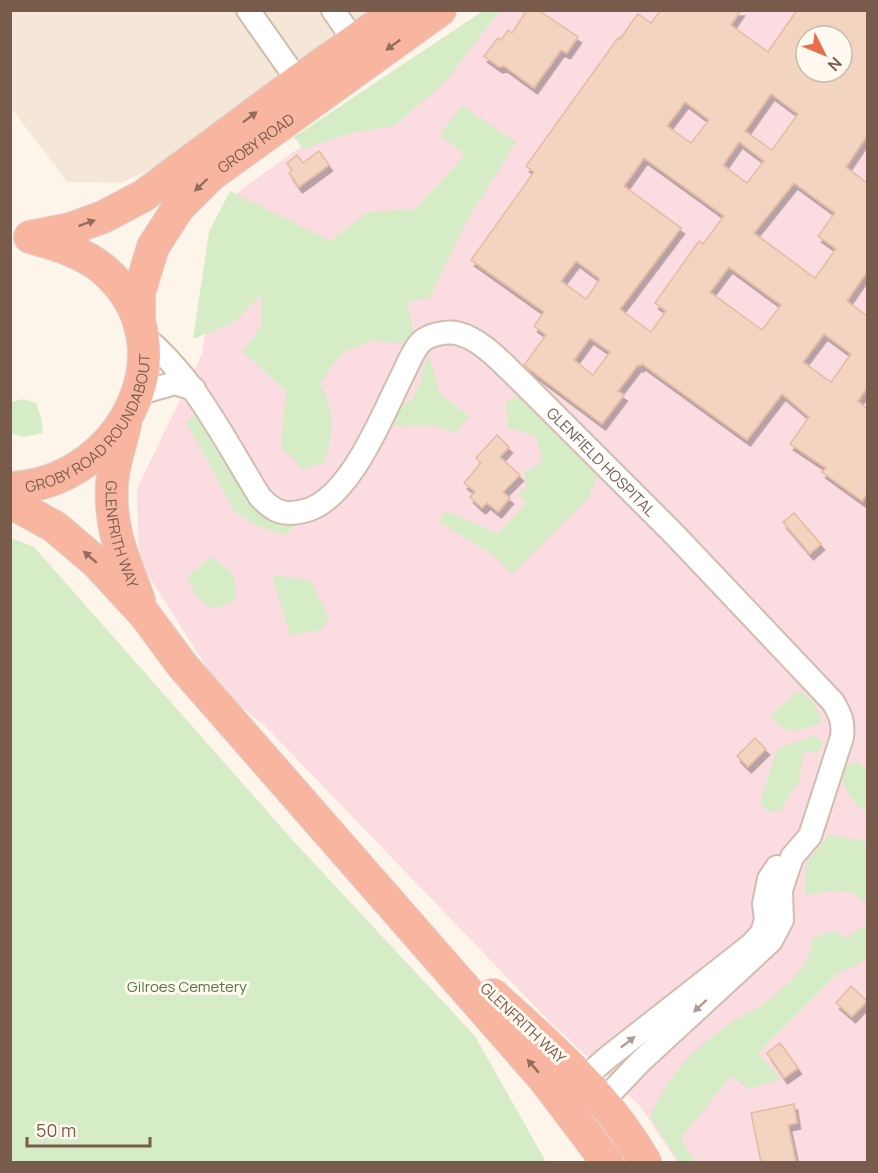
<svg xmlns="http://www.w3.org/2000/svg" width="878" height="1173" viewBox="0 0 878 1173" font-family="Manrope,sans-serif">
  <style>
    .residential { fill: #f5e7d7 }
    .medical { fill: #fbdce0; fill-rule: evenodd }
    .green { fill: #d6ecc7 }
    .building { fill: #f3d4c0; stroke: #e6baa0; stroke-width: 1.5; fill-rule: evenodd; filter: url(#shadow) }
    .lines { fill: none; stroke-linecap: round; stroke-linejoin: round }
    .minor-casing { stroke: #d0bdae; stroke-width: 26 }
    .highway-casing { stroke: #dcd4d0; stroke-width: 34 }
    .minor { stroke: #fff; stroke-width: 22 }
    .highway { stroke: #f8b6a0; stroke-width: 32 }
    .oneway { fill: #926d5c }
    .oneway2 { fill: #af9d93 }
    .labels { text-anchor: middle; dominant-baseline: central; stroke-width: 6; stroke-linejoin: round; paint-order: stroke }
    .street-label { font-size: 15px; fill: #795b4b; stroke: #fff9f0 }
    .park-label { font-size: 15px; fill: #527940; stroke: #fff9f0 }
  </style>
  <defs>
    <filter id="shadow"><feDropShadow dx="3.5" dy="6" stdDeviation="0" flood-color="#0004"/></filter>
  </defs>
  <rect width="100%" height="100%" fill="#fdf5e9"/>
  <path class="residential" d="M11 11H367L157 166 121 183 67 182 11 108Z"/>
  <path class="medical" d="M489 11H867V1162H677L641 1107 551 1023 265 726 222 691 139 561 137 489 202 354 224 202ZM806 36H842V72H806Z"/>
  <g class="green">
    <path d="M483 11H500L444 83 394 126 355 132 303 149 294 137Z"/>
    <path d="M462 106 516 142 464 226 430 298 408 302 413 333 402 344 371 340 341 354 320 383C336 413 333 430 325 462L304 470 281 446 286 391 243 352 262 324 261 295 235 322 193 339 209 232 230 191 330 241 368 212 415 209 465 155 440 134Z"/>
    <path d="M429 356 440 394 469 416 455 433 432 425 390 426 400 408 413 398 421 382 423 366Z"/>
    <path d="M522 393 599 472 588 498 512 574 495 556 439 522 445 511 498 533 526 503 518 494 527 486 524 473 543 461 535 435 508 428 506 402Z"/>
    <path d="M24 399 36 403 41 417 43 433 23 437 11 433V402Z"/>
    <path d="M195 414 253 507 297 523 285 535 256 525 235 512 187 423Z"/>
    <path d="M11 538 34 547 297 845 475 1036 546 1162H11Z"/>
    <path d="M212 557C232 572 237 574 235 600L221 607H209L195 594 187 576Z"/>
    <path d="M272 575 310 580 329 618 320 630 290 635Z"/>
    <path d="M797 692C809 693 820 710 821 722 804 731 779 736 770 715Z"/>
    <path d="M813 736 820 739 823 746 816 753 804 751 799 782 791 792 782 809 775 812 767 811 760 802 776 752 787 745Z"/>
    <path d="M858 762 867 770V811C853 806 848 792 842 779L846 765Z"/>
    <path d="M829 834 867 842V905C853 884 827 893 805 895V865Z"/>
    <path d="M867 923V957L859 964 838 973 758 1053 781 1079 749 1089 731 1076 681 1138 695 1162H679L650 1117C667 1077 691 1051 726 1026 735 1019 745 1015 754 1010 772 999 790 983 803 967 809 959 811 947 814 937L832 931 848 938Z"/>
  </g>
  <g class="building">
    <path d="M527 10H538L578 37 567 53 561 50 534 88 504 66 499 67 484 56 498 38 501 40 508 30 512 33Z"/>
    <path d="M661 10H741L731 25 768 52 797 10H867V136L846 167 867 183V272L847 301 867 316V388L858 401 867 409V494L862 501 822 472 826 468 790 444 809 417 782 394 747 440 642 364 640 366 638 365 618 391 624 395 602 424 524 365 546 335 534 326 544 312 471 260 534 172 526 166 618 38 620 39 638 14 651 23ZM806 36H842V72H806ZM771 94 798 114 772 150 745 131ZM685 102 709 120 691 143 667 126ZM739 142 764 161 747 183 723 165ZM644 158 724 216 703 244 699 241 655 303 666 311 651 332 620 309 681 228 624 186ZM794 183 835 213 818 236 836 249 815 278 754 233ZM576 261 600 279 586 299 561 281ZM729 267 781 305 762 330 710 292ZM824 334 851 354 831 382 803 362ZM590 338 610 352 593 375 574 360Z"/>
    <path d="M319 151 329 165 299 187 289 173 292 170 287 163 297 155 303 163Z"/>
    <path d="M497 435 509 447 500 457 520 475 503 492 510 498 498 512 487 503 482 508 470 497 475 492 464 483 481 463 476 458Z"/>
    <path d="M794 513 821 544 810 554 783 522Z"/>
    <path d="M755 738 766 749 748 767 737 756Z"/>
    <path d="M851 986 867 1001 852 1017 836 1003Z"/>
    <path d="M780 1043 798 1068 784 1078 767 1053Z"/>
    <path d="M794 1104 797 1123 788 1125 796 1162H761L751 1113Z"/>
  </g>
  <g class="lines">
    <defs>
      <g id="minor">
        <path d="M248 10 298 81"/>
        <path d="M333 10 354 41"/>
        <path id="s1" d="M142 335C195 377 225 441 260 497 274 512 284 516 304 511 349 501 382 416 401 378 407 367 412 351 421 342 428 335 446 331 456 333 481 338 503 364 521 381L675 535 833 702C840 714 844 722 842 737L810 836 792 857 781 890 782 920 771 941 640 1062 603 1101"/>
        <path d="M135 399 144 392 175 383 194 389"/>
        <path d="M583 1079 607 1058 751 945 762 933 766 919 764 904 769 879 777 867"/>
      </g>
      <g id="highway">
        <path d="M30 237 70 229 103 217 143 196 298 81 398 10"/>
        <path id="s2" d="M139 323V293L153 247 178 208 211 175 440 10"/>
        <path id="s3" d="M125 425C121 444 113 464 112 484 109 529 124 559 139 600"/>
        <path id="s4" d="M10 488C120 484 194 347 103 269 82 252 57 245 33 238"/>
        <path d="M10 502 55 527 96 562 145 615 182 665 545 1080 607 1162"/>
        <path d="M493 995C549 1046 607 1095 645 1162"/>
      </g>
    </defs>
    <use href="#minor" class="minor-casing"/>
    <use href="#highway" class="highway-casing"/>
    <use href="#minor" class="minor"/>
    <use href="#highway" class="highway"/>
  </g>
  <defs><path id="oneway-solid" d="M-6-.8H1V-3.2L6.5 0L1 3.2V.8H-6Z" transform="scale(1.5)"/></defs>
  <g class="oneway">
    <use href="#oneway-solid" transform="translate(393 45) rotate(144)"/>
    <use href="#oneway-solid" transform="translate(250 117) rotate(-37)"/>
    <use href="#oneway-solid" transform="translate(201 185) rotate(136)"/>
    <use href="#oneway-solid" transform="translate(87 223) rotate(-20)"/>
    <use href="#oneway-solid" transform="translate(90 557) rotate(-139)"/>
    <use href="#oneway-solid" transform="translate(533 1066) rotate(-131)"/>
  </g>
  <g class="oneway2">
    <use href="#oneway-solid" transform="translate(700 1006) rotate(137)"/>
    <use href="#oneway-solid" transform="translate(628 1042) rotate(-38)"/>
  </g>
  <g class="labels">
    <g class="street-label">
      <text stroke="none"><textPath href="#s2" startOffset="226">GROBY ROAD</textPath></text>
      <text stroke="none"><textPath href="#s4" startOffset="112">GROBY ROAD ROUNDABOUT</textPath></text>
      <text stroke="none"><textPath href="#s1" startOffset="694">GLENFIELD HOSPITAL</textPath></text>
      <text stroke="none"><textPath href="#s3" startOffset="112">GLENFRITH WAY</textPath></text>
      <text transform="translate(523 1023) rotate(43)">GLENFRITH WAY</text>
    </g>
    <g class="park-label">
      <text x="187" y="986">Gilroes Cemetery</text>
    </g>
  </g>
  <rect width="878" height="1173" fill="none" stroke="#795b4b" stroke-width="24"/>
  <g transform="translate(824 54) rotate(133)"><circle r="28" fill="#fff9f0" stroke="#c9baae" stroke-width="1.5"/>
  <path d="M0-4.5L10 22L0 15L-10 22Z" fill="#e96e4d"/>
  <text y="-9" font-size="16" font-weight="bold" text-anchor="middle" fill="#795b4b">N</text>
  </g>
  <path d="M27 1137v9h123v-9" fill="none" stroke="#795b4b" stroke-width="3"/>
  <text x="36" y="1137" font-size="18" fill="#795b4b" stroke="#fff9f0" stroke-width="4.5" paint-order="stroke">50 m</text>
</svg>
